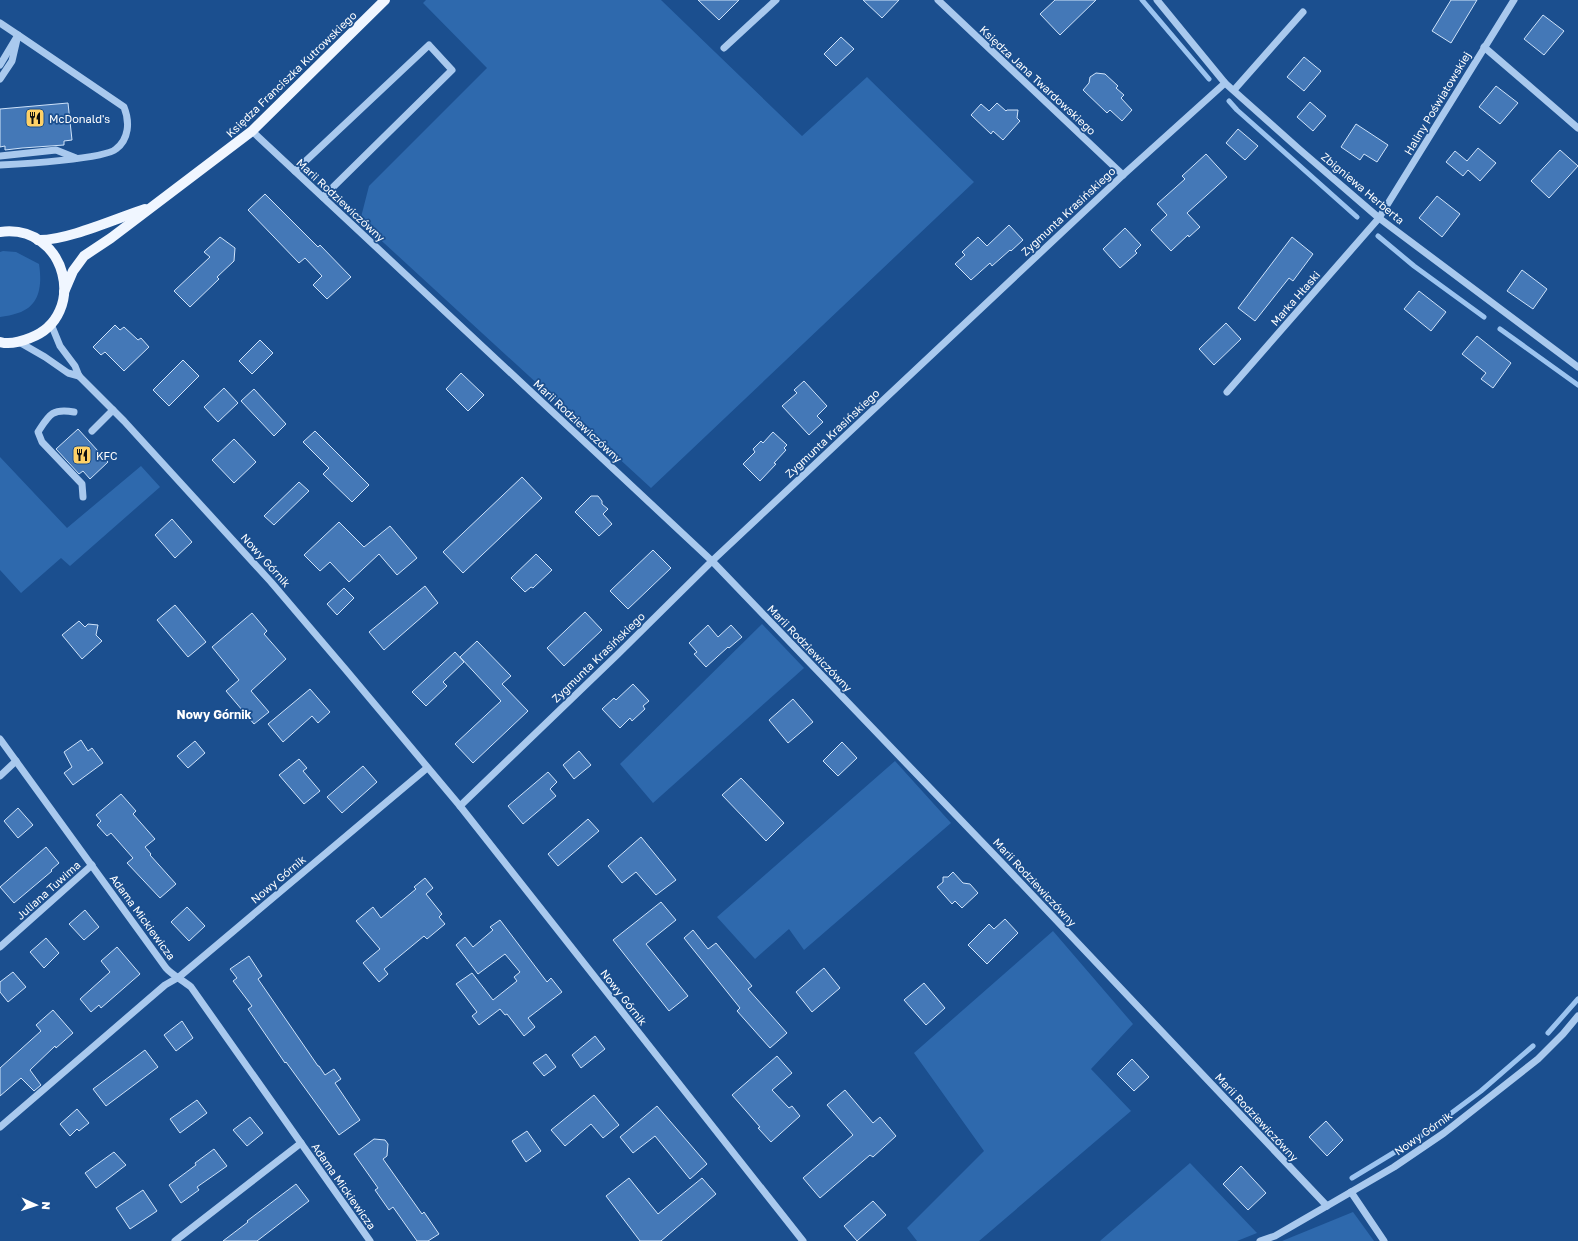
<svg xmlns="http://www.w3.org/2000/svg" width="1578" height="1241" viewBox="0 0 1578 1241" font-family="'Golos Text',sans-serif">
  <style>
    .green { fill: #2e69ad }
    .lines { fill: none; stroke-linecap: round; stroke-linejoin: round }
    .stream { stroke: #9cc4f0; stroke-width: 5 }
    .building { fill: #4478b7; stroke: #cfe3fa }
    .minor { stroke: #a9c9ee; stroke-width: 7 }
    .major { stroke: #f0f6ff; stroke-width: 10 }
    .labels { text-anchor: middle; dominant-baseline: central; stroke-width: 3.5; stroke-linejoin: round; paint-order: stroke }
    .street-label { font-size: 11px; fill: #fff; stroke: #1b4f8f }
    .poi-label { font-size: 11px; fill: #fff; stroke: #1b4f8f; text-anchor: start }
    .neighbourhood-label { font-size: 12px; font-weight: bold; fill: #fff; stroke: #1b4f8f }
  </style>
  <rect width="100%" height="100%" fill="#1b4f8f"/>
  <g class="green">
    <path d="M426 0H661L802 136 867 77 974 182 651 488 360 221 369 186 487 68 423 3Z"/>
    <path d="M3 251 16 252 39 264C42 283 41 306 18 313 13 315 6 316 0 317V252Z"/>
    <path d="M0 457 67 528 141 466 160 487 70 566 61 558 21 593 0 570Z"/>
    <path d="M762 624 804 668 653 803 620 764Z"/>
    <path d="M895 761 951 823 804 950 789 929 755 959 717 917Z"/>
    <path d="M1053 931 1133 1024 1091 1069 1131 1111 979 1241H917L907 1228 984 1151 914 1053Z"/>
    <path d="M1190 1163 1257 1233 1237 1241H1100Z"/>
    <path d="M1353 1212 1374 1241H1282Z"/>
  </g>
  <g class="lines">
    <g class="stream">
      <path d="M1142 0 1209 79"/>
      <path d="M1229 101 1237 110 1357 217"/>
      <path d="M1378 236 1414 266 1484 317"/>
      <path d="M1500 329 1578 385"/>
      <path d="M1548 1033 1578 999"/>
      <path d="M1352 1178 1418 1138 1481 1091 1533 1046"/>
    </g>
  </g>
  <g class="building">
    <path d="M698 0H739L719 20Z"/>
    <path d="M863 0H899L882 18Z"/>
    <path d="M1055 0H1096L1060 35 1040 14Z"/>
    <path d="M1451 0H1477L1451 43 1432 31Z"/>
    <path d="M1543 15 1564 31 1544 55 1524 39Z"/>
    <path d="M841 37 854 49 836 66 824 54Z"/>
    <path d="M1304 57 1321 71 1304 91 1287 77Z"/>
    <path d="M1096 73 1105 74 1118 86 1116 88 1124 95 1121 98 1132 110 1122 121 1110 110 1107 113 1083 90 1089 83 1090 77Z"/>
    <path d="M1496 86 1518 103 1500 124 1479 107Z"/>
    <path d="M1310 102 1326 116 1313 131 1297 117Z"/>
    <path d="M68 103 72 140 64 141V145L22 148 5 150V146L0 147V109Z"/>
    <path d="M997 103 1006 111 1007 110H1018L1017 118 1020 121 1003 140 993 131 991 134 971 115 981 104 989 111Z"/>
    <path d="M1356 124 1388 145 1377 162 1364 154 1360 160 1341 147Z"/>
    <path d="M1238 129 1258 146 1245 160 1226 143Z"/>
    <path d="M1478 148 1496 163 1480 181 1468 170 1463 176 1446 162 1455 151 1467 161Z"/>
    <path d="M1560 150 1578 166 1549 198 1531 181Z"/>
    <path d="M1206 154 1227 177 1187 213 1200 227 1189 237 1188 235 1171 251 1151 230 1167 215 1157 204 1185 179 1182 176Z"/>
    <path d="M265 194 318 247 320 245 351 277 327 299 313 285 322 276 305 258 299 263 248 210Z"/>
    <path d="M1437 196 1460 214 1442 237 1419 218Z"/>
    <path d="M1009 225 1023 240 1011 251 1010 250 992 266 990 263 971 280 955 264 965 255 962 252 978 237 987 246Z"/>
    <path d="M1125 228 1141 245 1135 251 1137 253 1120 268 1103 249Z"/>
    <path d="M220 237 235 248 234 261 217 277 219 279 190 307 174 291 210 257 204 252Z"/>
    <path d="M1292 237 1313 254 1293 281 1289 278 1255 321 1238 308Z"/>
    <path d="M1522 270 1547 289 1533 309 1507 291Z"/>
    <path d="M1419 291 1446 312 1431 331 1404 309Z"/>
    <path d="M1226 323 1241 339 1214 365 1199 349Z"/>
    <path d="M115 325 120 330 124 327 138 340 141 338 149 347 124 371 105 352 101 355 93 347Z"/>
    <path d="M1477 336 1511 363 1493 388 1481 379 1486 373 1462 354Z"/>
    <path d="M260 340 273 353 252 374 239 361Z"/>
    <path d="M183 360 199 376 169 406 153 390Z"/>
    <path d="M461 373 484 395 468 411 446 389Z"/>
    <path d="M804 381 827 406 817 416 823 422 809 435 782 406 797 393 794 390Z"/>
    <path d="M224 388 238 403 218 422 204 407Z"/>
    <path d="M254 389 286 424 274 436 241 401Z"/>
    <path d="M78 429 108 462 90 479 83 471 79 474 56 449Z"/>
    <path d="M315 431 369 485 352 502 323 474 329 468 303 442Z"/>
    <path d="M773 432 787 445 784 448 786 450 774 463 776 464 760 481 743 464 755 452 753 449 761 441 763 443Z"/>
    <path d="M234 439 256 462 234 483 212 460Z"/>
    <path d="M522 477 542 498 463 573 443 552Z"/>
    <path d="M299 482 309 491 274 525 264 516Z"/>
    <path d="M591 496H598L602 501V504L608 509 603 514 612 524 599 536 575 512Z"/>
    <path d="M172 519 192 542 175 558 155 535Z"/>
    <path d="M339 522 364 547 390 526 417 558 397 575 379 554 349 582 330 562 320 571 304 555Z"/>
    <path d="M653 550 671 568 628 609 610 591Z"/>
    <path d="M536 554 552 570 533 588 531 587 525 592 511 578Z"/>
    <path d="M425 586 438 603 384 650 369 632Z"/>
    <path d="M344 588 354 598 337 615 327 604Z"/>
    <path d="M175 605 206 642 188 657 157 620Z"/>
    <path d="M585 612 602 630 564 666 547 648Z"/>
    <path d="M252 613 267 631 264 634 286 659 251 691 269 712 254 724 226 691 239 680 212 647Z"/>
    <path d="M79 621 85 627 88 624 98 625 96 635 102 641 82 659 62 635Z"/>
    <path d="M708 625 718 637 731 625 742 637 729 648 728 647 706 667 694 654 697 652 689 643Z"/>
    <path d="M477 641 511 676 502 684 528 711 473 763 455 744 501 701 460 657Z"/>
    <path d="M455 652 464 662 443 682 447 686 426 706 412 692Z"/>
    <path d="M633 684 649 701 643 706 645 709 632 721 630 718 620 728 602 709 614 698 616 700Z"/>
    <path d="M310 689 330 712 318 723 312 716 283 742 268 724Z"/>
    <path d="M793 699 813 722 788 743 769 720Z"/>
    <path d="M81 740 88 751 92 748 103 763 73 785 64 773 72 767 64 752Z"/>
    <path d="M195 741 205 753 188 768 177 756Z"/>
    <path d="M842 742 857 758 838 776 823 761Z"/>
    <path d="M579 751 591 765 574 779 563 765Z"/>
    <path d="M299 759 307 768 303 771 320 791 304 804 279 775Z"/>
    <path d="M363 766 377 782 342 813 327 797Z"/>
    <path d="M548 772 557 782 550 789 556 796 523 824 508 806Z"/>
    <path d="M741 778 784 823 766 841 722 795Z"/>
    <path d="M121 794 136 811 133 814 155 839 145 847 151 854 150 855 176 884 160 898 127 863 133 858 111 833 107 836 97 825 101 821 96 815Z"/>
    <path d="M18 808 33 825 18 838 4 821Z"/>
    <path d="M588 819 599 831 558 866 548 854Z"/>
    <path d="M641 837 676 880 656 895 636 872 622 883 608 866Z"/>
    <path d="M46 847 59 863 51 870 52 871 14 903 0 887Z"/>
    <path d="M953 872 963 883 970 884 978 893 962 908 955 901 952 904 937 887 943 882V877H948Z"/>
    <path d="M425 878 433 888 426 894 442 914 439 917 445 924 427 939 424 936 384 969 388 974 379 982 363 963 380 949 356 921 373 907 381 918 416 889 414 887Z"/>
    <path d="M661 902 676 920 646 944 688 996 669 1011 613 940Z"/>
    <path d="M187 907 205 926 189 941 171 922Z"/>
    <path d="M85 910 99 927 84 940 69 924Z"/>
    <path d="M1005 919 1018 933 987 964 968 945 989 924 994 929Z"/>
    <path d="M500 920 547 982 551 978 562 992 528 1018 535 1027 524 1036 507 1014 505 1015 500 1009 479 1025 472 1016 477 1012 456 984 472 973 493 1000 517 981 514 977 520 972 505 954 478 974 456 945 465 937 473 947 493 930 490 927Z"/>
    <path d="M693 930 708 949 716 943 752 986 748 989 787 1033 770 1048 737 1011 740 1008 684 938Z"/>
    <path d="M46 938 59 953 44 968 30 952Z"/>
    <path d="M117 947 140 974 101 1008 99 1005 91 1012 80 999 110 972 101 961Z"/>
    <path d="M249 956 262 976 258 979 318 1066H319L325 1075 334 1069 341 1079 335 1083 360 1120 339 1135 286 1062 285 1063 248 1009 252 1006 233 981 237 978 230 969Z"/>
    <path d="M824 968 840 988 812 1012 796 992Z"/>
    <path d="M13 972 26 987 8 1002 0 992V982Z"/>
    <path d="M924 983 945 1008 926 1025 904 1000Z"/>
    <path d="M53 1010 73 1033 56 1048 55 1046 30 1070 41 1085 34 1091 21 1078 0 1096V1068L41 1031 36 1025Z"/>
    <path d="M182 1021 193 1038 176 1051 164 1035Z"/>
    <path d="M595 1036 605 1049 581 1068 572 1055Z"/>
    <path d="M145 1050 158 1067 106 1106 93 1089Z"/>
    <path d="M546 1054 556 1067 544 1076 533 1063Z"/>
    <path d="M777 1056 792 1073 772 1090 789 1108 792 1106 800 1116 771 1142 758 1128 760 1127 732 1095Z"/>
    <path d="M1132 1059 1149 1077 1134 1091 1117 1074Z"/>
    <path d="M845 1090 873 1123 880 1117 896 1136 873 1157 870 1155 820 1198 803 1178 853 1135 827 1105Z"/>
    <path d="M594 1095 619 1125 603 1138 591 1124 565 1146 551 1130Z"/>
    <path d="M197 1100 207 1113 180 1133 170 1119Z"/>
    <path d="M657 1106 707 1164 690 1179 655 1136 633 1153 620 1137Z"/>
    <path d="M77 1109 89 1123 79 1131 77 1129 70 1136 60 1124Z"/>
    <path d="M250 1117 263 1133 247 1146 233 1130Z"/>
    <path d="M1326 1121 1343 1140 1327 1156 1309 1137Z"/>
    <path d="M527 1131 541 1151 526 1162 512 1141Z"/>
    <path d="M374 1139 385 1140 388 1144 387 1156 383 1159 422 1214 424 1212 439 1234 428 1241H417L393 1207 389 1210 375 1190 378 1188 354 1154Z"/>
    <path d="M214 1149 227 1166 197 1187 199 1190 181 1203 169 1185 196 1165 195 1163Z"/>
    <path d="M114 1152 126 1165 96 1188 85 1173Z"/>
    <path d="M1241 1166 1266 1193 1248 1210 1223 1184Z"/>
    <path d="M629 1178 658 1214 702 1178 716 1194 661 1241H640L606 1196Z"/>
    <path d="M296 1184 309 1201 257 1241H223L248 1222 247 1221Z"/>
    <path d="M143 1190 157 1211 130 1229 116 1208Z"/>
    <path d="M873 1201 886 1215 857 1241 844 1226Z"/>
  </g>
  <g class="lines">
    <g class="minor">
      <path d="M938 0 1123 175"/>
      <path d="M1157 0 1225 83 1299 149 1379 218 1578 367"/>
      <path d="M0 23 18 35 12 61 0 79"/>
      <path d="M1484 47 1578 128"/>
      <path d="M724 48 776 0"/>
      <path d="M0 65 18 35 124 107C130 122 129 139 116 149 105 159 20 164 0 165"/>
      <path d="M1234 90 1303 12"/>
      <path d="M252 131 712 561 1002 863 1327 1206"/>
      <path d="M0 156 56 150 76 158"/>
      <path d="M295 171 429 45 452 70 323 197"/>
      <path d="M51 324 60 346 75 366 79 376 124 421 271 582 346 670 460 806 803 1241"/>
      <path d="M19 342 45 357 68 373 79 376"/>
      <path d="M1227 392 1379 218 1514 0"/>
      <path d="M74 412C52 408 49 415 38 432L42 442 82 484 83 497"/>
      <path d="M92 431 113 410"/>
      <path d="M0 739 166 968C172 975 184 981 191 987L370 1241"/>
      <path d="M0 776 16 761"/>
      <path d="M460 806 618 654 712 561 1123 175 1225 83"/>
      <path d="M0 947 92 865"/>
      <path d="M0 1127 165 985 179 977 427 768"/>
      <path d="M1351 1192 1384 1241"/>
      <path d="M175 1241 301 1143"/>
      <path d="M1260 1241 1275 1236 1351 1192 1394 1167 1444 1133 1538 1059 1563 1034 1578 1016"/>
    </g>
    <g class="major">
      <path d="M0 232C67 223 89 316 30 338 20 342 10 345 0 342"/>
      <path d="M38 240C66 241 117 218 145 209"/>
      <path d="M64 292 73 271 84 256 111 238 252 131 385 0"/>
    </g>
  </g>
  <defs>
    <symbol id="restaurant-square" viewBox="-11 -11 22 22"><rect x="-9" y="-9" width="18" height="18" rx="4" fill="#ffd166" stroke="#1b4f8f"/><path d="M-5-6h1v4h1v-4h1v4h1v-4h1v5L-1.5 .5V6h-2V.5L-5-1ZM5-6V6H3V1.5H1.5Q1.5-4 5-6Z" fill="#111"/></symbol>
  </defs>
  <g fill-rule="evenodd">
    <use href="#restaurant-square" x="24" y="107" width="22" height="22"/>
    <use href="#restaurant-square" x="71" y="444" width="22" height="22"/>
  </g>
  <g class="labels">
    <g class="street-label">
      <text transform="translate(291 74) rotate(-44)">Księdza Franciszka Kutrowskiego</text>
      <text transform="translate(1038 80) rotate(43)">Księdza Jana Twardowskiego</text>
      <text transform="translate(1437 103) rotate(-59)">Haliny Poświatowskiej</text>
      <text transform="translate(1363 188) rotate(40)">Zbigniewa Herberta</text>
      <text transform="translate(341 200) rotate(43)">Marii Rodziewiczówny</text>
      <text transform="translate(1068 211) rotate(-43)">Zygmunta Krasińskiego</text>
      <text transform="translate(1295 298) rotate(-49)">Marka Hłaski</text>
      <text transform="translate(578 421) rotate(43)">Marii Rodziewiczówny</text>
      <text transform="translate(832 433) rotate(-43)">Zygmunta Krasińskiego</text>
      <text transform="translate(266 560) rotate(48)">Nowy Górnik</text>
      <text transform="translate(810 648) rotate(46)">Marii Rodziewiczówny</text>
      <text transform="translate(598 657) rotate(-44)">Zygmunta Krasińskiego</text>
      <text transform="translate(278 879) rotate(-40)">Nowy Górnik</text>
      <text transform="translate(1035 882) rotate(47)">Marii Rodziewiczówny</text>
      <text transform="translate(48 890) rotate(-42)">Juliana Tuwima</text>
      <text transform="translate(143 917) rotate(54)">Adama Mickiewicza</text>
      <text transform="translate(624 997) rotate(52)">Nowy Górnik</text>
      <text transform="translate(1257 1117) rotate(47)">Marii Rodziewiczówny</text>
      <text transform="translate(1423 1133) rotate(-35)">Nowy Górnik</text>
      <text transform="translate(344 1186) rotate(55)">Adama Mickiewicza</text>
    </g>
    <g class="poi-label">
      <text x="49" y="118">McDonald's</text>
      <text x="96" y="455">KFC</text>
    </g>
    <g class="neighbourhood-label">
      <text x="214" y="714">Nowy Górnik</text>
    </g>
  </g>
  <g transform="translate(36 1205) rotate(93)" stroke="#1b4f8f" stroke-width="3" paint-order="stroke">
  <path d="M0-3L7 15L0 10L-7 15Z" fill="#ffffff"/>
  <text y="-6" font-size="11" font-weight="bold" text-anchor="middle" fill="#ffffff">N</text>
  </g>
</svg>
